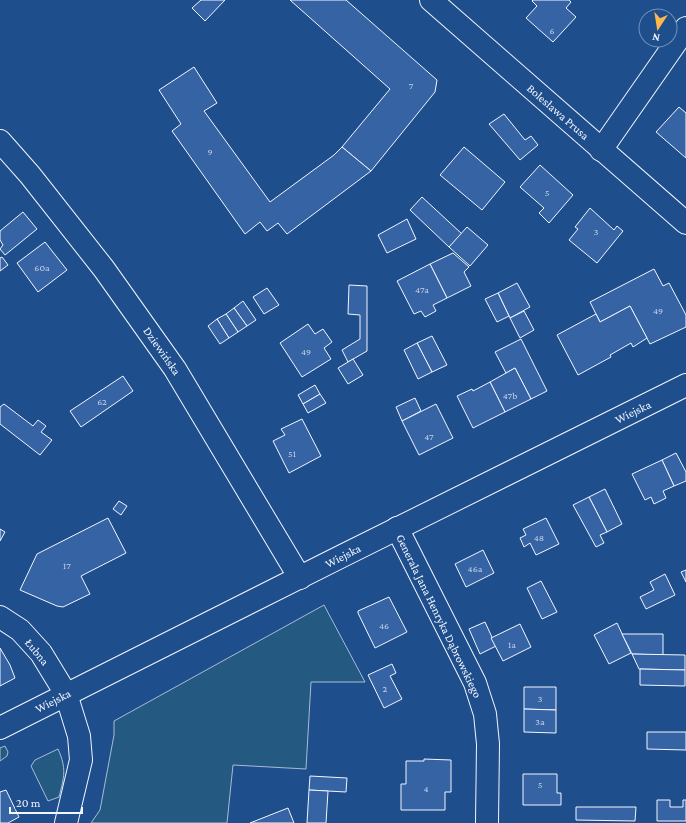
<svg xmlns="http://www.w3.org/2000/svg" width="686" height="823" viewBox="0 0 686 823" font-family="'Crimson Pro',serif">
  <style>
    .green { fill: #245a82; stroke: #a8bbd7 }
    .building { fill: #3563a3; stroke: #f2f6ff }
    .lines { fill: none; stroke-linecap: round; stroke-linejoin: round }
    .minor-casing { stroke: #f2f6ff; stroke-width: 24 }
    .tertiary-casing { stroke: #f2f6ff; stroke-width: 24 }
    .minor { stroke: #1f4e8c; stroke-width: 22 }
    .tertiary { stroke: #1f4e8c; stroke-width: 22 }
    .labels { text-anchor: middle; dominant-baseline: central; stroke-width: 3; stroke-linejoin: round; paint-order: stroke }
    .number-label { font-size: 10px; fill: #c3d1e8 }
    .street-label { font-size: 12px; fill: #f2f6ff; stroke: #1f4e8c }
  </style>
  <rect width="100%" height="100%" fill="#1f4e8c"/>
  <g class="green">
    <path d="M324 605 365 682H311L306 769 233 765 227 823H91L100 810 114 735V721Z"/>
    <path d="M5 746 8 752 7 756 0 761V748Z"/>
    <path d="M58 749C67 769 64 777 59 797L48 801 31 766 35 760Z"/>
  </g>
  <g class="building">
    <path d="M201 0H225L205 21 192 8Z"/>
    <path d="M290 0H346L437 80 435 92 371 171 342 147 390 89Z"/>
    <path d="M533 0H569L571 2 566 8 576 17 553 42 526 18 537 6 532 1Z"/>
    <path d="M194 67 217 103 204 111 270 202 334 155 342 147 371 171 287 234 278 223 267 231 260 222 245 234 172 131 181 124 159 90Z"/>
    <path d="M679 107 686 113V158L656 132Z"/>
    <path d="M504 114 525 140 531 136 538 145 520 160 489 124Z"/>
    <path d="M464 147 505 182 482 210 440 175Z"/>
    <path d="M540 165 573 195 549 223 539 213 544 208 520 187Z"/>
    <path d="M422 197 462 234 449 247 410 210Z"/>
    <path d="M590 208 614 230 617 226 623 231 597 263 569 240 578 229 575 227Z"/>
    <path d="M23 212 37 229 5 255 0 249 3 245 0 240V231Z"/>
    <path d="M407 219 416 239 387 253 378 235Z"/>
    <path d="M467 227 488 245 470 266 449 247Z"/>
    <path d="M45 242 67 270 38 292 17 263Z"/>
    <path d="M453 253 469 267 464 272 471 286 447 298 430 264Z"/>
    <path d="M2 257 8 265 0 271V258Z"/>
    <path d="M430 264 447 298 433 305 436 311 425 317 421 311 414 314 397 281Z"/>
    <path d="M654 269 663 286 669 283 686 315V327L650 344 630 306 600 322 590 302Z"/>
    <path d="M517 283 530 307 510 318 498 293Z"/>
    <path d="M349 285 367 286V351L348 362 342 350 360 339V315L348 314Z"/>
    <path d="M267 288 279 305 264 314 253 297Z"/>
    <path d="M498 293 509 316 497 322 485 299Z"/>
    <path d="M243 301 256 320 247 326 234 308Z"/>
    <path d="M630 306 647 338 633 347 631 343 610 355 611 357 578 375 557 335 596 314 600 322Z"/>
    <path d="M234 308 247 326 238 332 226 314Z"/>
    <path d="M524 311 534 330 520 338 510 318Z"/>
    <path d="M226 314 238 332 229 338 217 319Z"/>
    <path d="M217 319 229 338 220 344 208 326Z"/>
    <path d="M308 324 315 334 323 329 332 342 324 348 331 359 302 377 280 343Z"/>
    <path d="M432 336 447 365 432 372 417 343Z"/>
    <path d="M521 339 547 391 531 399 515 368 506 373 495 352Z"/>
    <path d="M417 343 432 372 418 379 404 350Z"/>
    <path d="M353 359 363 375 348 384 338 368Z"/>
    <path d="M515 368 531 399 505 412 490 382Z"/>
    <path d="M123 376 133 391 81 427 70 411Z"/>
    <path d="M490 382 505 412 473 428 457 396 472 389 473 391Z"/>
    <path d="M315 385 320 394 303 404 298 395Z"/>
    <path d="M320 394 326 403 308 413 303 404Z"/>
    <path d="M415 398 421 411 402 421 396 407Z"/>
    <path d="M4 404 33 426 38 420 46 426 41 432 52 440 40 455 0 424V407Z"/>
    <path d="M436 404 453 438 419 455 402 421Z"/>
    <path d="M302 419 321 456 289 473 273 441 285 435 281 429Z"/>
    <path d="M676 453 686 472V481L674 486 662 460Z"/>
    <path d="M662 460 674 486 663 491 666 498 654 504 651 497 645 500 632 474Z"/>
    <path d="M605 489 622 524 607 532 589 497Z"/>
    <path d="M589 497 607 532 600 535 604 543 596 547 573 505Z"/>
    <path d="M119 501 127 506 121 515 113 509Z"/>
    <path d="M108 518 126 553 81 576 90 594 63 607 57 606 20 590 37 554Z"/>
    <path d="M546 518 559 544 536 555 530 543 524 547 520 538 526 535 523 529Z"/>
    <path d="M0 529 5 532 0 541Z"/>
    <path d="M483 550 494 573 466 587 455 564Z"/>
    <path d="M686 570V582L681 572Z"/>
    <path d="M665 574 675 595 646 609 640 597 654 590 650 582Z"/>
    <path d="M541 581 557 612 542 619 527 588Z"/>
    <path d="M389 597 407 632 375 648 358 613V611Z"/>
    <path d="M485 622 496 646 480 654 469 629Z"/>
    <path d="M617 623 631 653 609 664 594 635Z"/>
    <path d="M520 624 531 647 503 661 491 638Z"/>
    <path d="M622 634H663V655L632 654Z"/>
    <path d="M0 648 10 665 15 678 0 686Z"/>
    <path d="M632 654 685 655V670L639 669Z"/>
    <path d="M392 664 396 673 390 676 402 699 384 708 368 675Z"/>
    <path d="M640 669 685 670V686L640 685Z"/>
    <path d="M524 687H556V710L524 709Z"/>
    <path d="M524 709 556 710V733L524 732Z"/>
    <path d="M647 732H686V750L647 749Z"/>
    <path d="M424 759 451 760V792H445V810H401V784H406V761H424Z"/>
    <path d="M523 774H557V793H561V805H523Z"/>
    <path d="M310 776 347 778 346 792 309 790Z"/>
    <path d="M6 790 19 817 8 823H0V792Z"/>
    <path d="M309 790 328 791 326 823H307Z"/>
    <path d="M657 800H670V807H683V800H686V821H657Z"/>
    <path d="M576 807H636L635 821 576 820Z"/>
    <path d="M288 808 294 823H250Z"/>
  </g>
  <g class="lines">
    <defs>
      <g id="minor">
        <path d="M431 0 686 223"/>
        <path d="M0 141 30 175 104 269 175 369 300 578"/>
        <path d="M601 150 686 28"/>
        <path d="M397 528 475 683 485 714 488 744 487 823"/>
        <path d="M0 617 20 630 41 653 66 694 79 736 81 760 66 823"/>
      </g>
      <path id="tertiary" d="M0 728C228 612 457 499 686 385"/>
    </defs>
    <use href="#minor" class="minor-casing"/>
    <use href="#tertiary" class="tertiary-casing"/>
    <use href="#minor" class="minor"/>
    <use href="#tertiary" class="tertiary"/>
  </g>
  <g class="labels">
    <g class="number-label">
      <text x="552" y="30">6</text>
      <text x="411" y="85">7</text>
      <text x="210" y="151">9</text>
      <text x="547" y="192">5</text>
      <text x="596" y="231">3</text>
      <text x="42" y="267">60a</text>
      <text x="422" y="289">47a</text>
      <text x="658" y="310">49</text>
      <text x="306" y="351">49</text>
      <text x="510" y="395">47b</text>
      <text x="102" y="401">62</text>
      <text x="429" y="436">47</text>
      <text x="292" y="453">51</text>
      <text x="539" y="537">48</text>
      <text x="67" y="565">17</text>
      <text x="475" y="568">46a</text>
      <text x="384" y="625">46</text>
      <text x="512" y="644">1a</text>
      <text x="385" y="688">2</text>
      <text x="540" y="698">3</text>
      <text x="540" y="721">3a</text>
      <text x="540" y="784">5</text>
      <text x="426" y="788">4</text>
    </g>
    <g class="street-label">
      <text transform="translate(558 112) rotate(41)">Bolesława Prusa</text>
      <text transform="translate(162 351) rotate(55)">Dziewińska</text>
      <text transform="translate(633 412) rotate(-26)">Wiejska</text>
      <text transform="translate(343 556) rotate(-27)">Wiejska</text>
      <text transform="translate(439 616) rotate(64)">Generała Jana Henryka Dąbrowskiego</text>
      <text transform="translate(37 652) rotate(51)">Łubna</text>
      <text transform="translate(53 701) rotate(-27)">Wiejska</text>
    </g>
  </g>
  <g transform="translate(658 28) rotate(192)"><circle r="19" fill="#1f4e8c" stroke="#7391ba"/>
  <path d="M0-3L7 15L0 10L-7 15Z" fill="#ffb74d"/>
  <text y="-6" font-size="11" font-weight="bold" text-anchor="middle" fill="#f2f6ff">N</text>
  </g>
  <path d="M10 807v6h72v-6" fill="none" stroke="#f2f6ff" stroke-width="2"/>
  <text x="16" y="807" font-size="12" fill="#f2f6ff" stroke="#1f4e8c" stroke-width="3" paint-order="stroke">20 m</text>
</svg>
